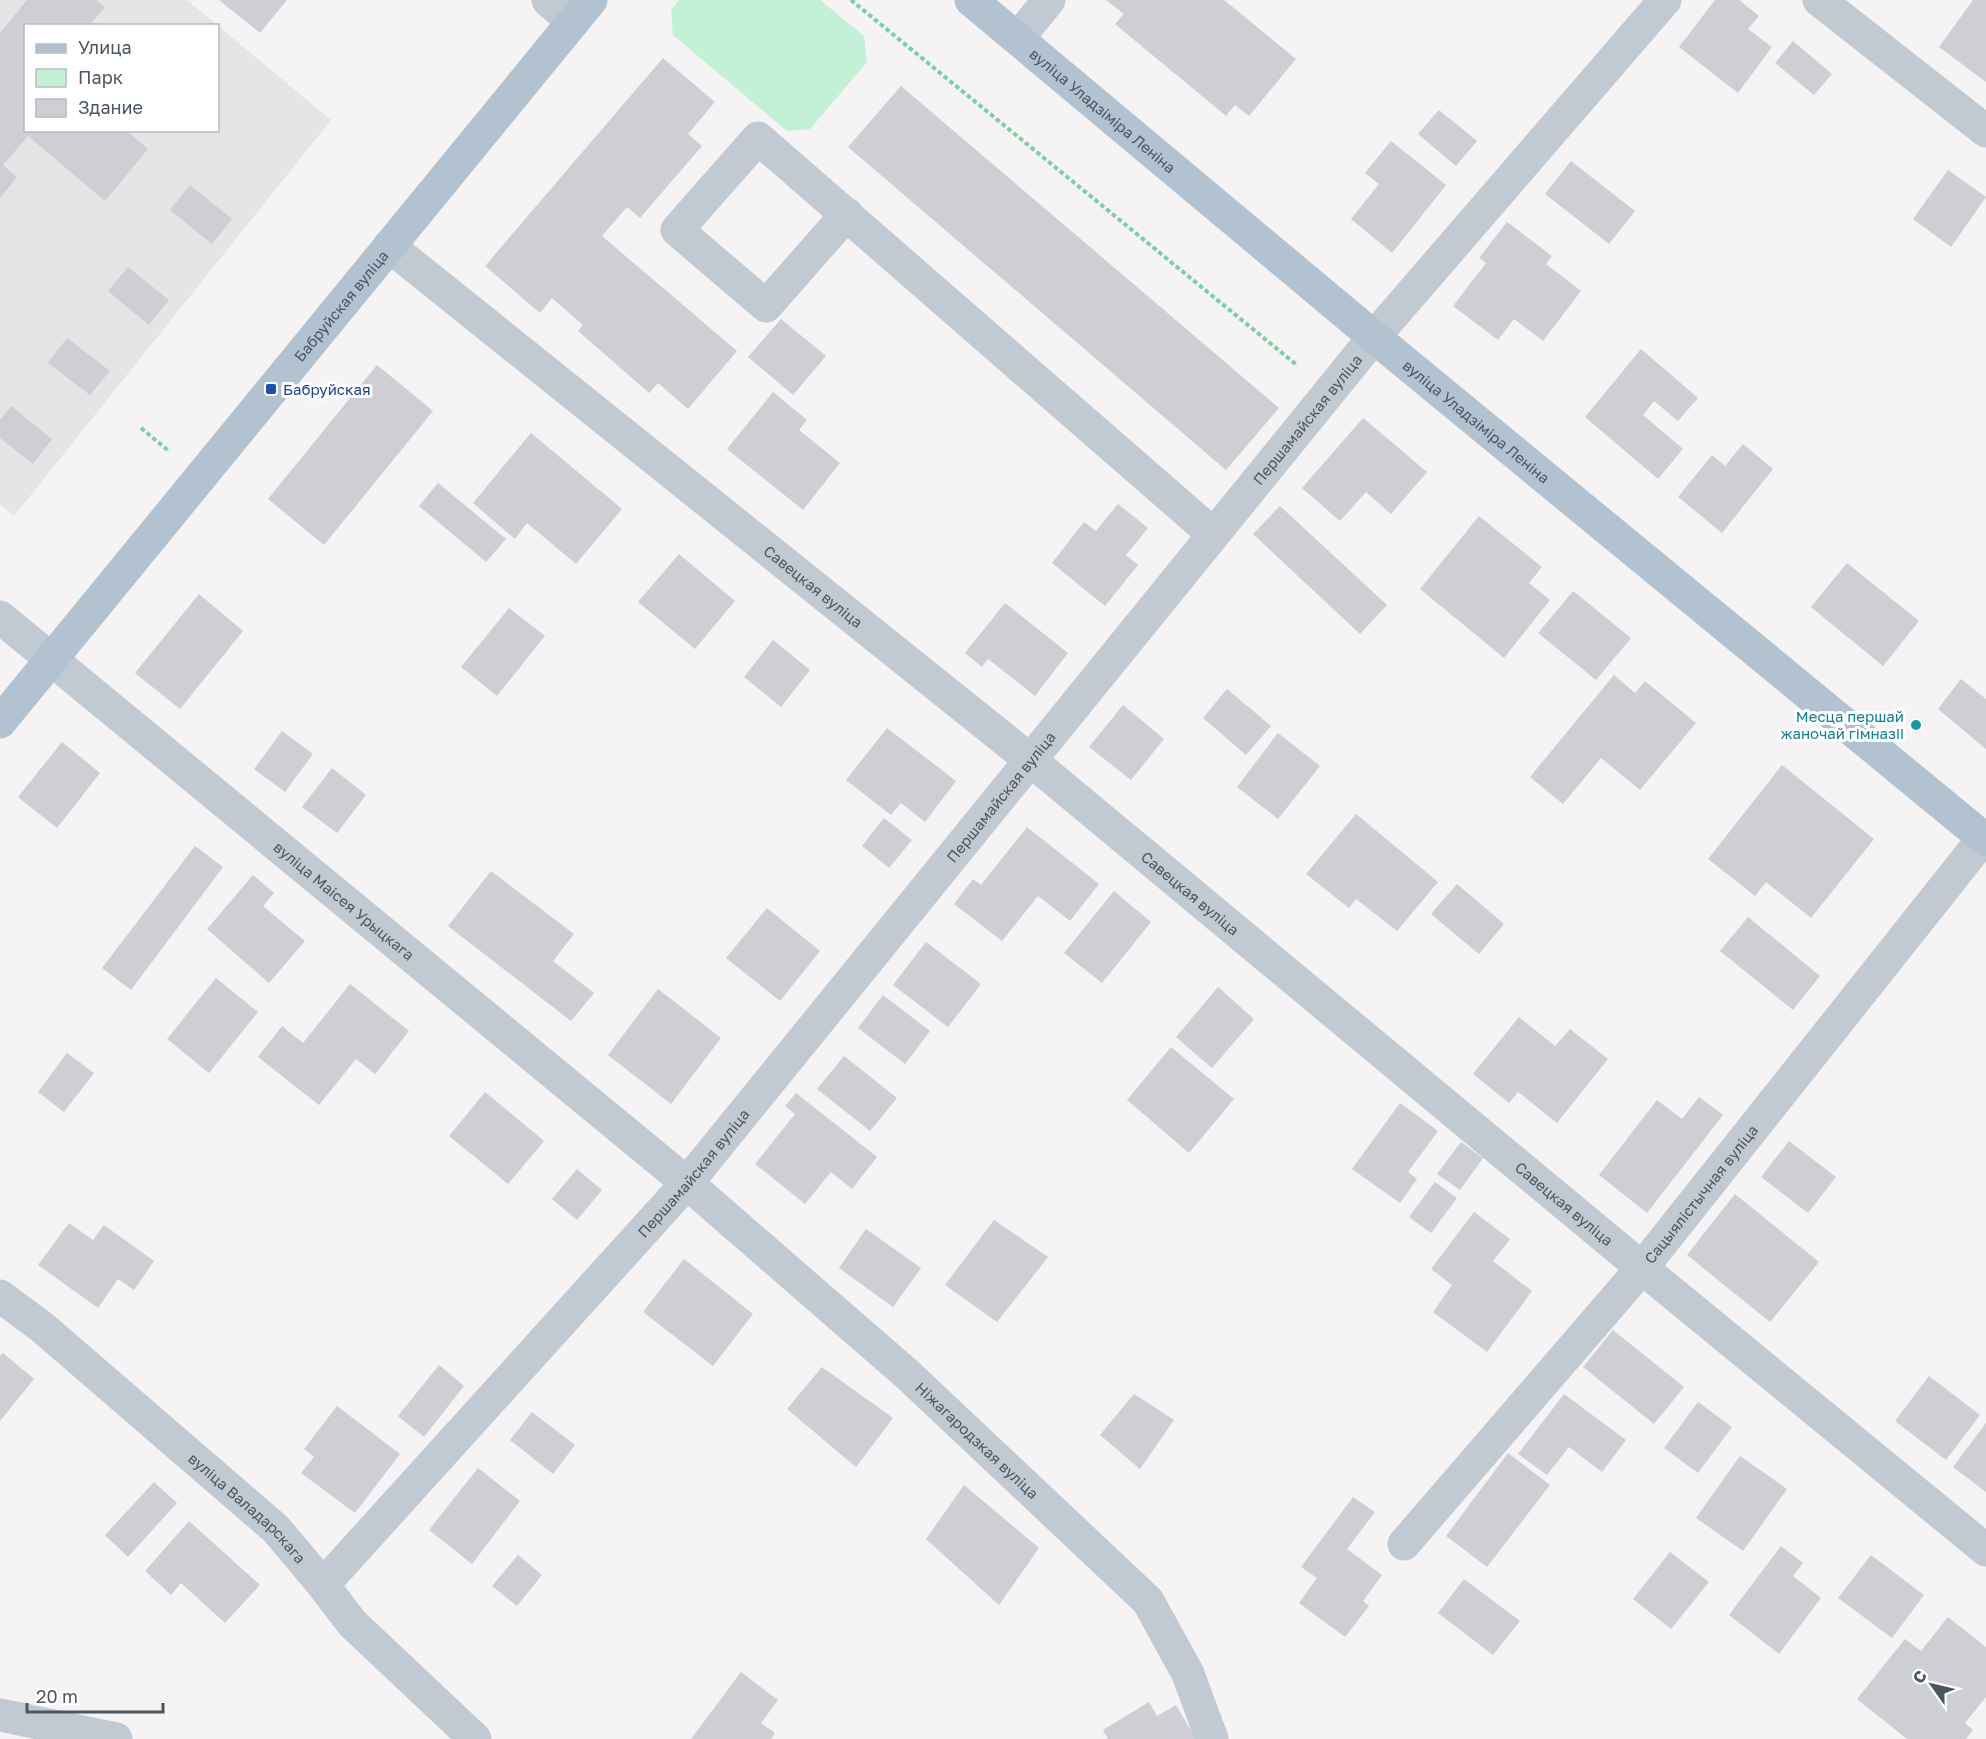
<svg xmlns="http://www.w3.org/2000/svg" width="1986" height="1739" viewBox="0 0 1986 1739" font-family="'Golos Text',sans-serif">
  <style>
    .education { fill: #e6e4e5; fill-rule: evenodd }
    .green { fill: #c3f1d5 }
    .building { fill: #cdcfd5 }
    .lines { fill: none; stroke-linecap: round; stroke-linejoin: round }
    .path { stroke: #7ad0a6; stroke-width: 4; stroke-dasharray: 4.5 3; stroke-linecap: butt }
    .minor { stroke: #c1cad2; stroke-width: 33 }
    .major { stroke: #b3c2d1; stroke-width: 33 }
    .transit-dot { fill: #1a4fb4; stroke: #fff; stroke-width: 2 }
    .culture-dot { fill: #0f9aa8; stroke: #fff; stroke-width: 2 }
    .labels { text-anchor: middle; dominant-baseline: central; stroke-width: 6; stroke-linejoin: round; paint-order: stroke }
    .street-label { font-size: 15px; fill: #4a5661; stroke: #fff }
    .transit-label { font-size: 15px; fill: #164399; stroke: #fff; text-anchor: start }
    .culture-label { font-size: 15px; fill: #0d838f; stroke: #fff; text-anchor: end }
  </style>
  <rect width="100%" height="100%" fill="#f5f3f3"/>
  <path class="education" d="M0 0H187L331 120 14 516 0 504ZM26 26H218V130H26Z"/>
  <path class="green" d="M679 0H820L864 36 867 62 810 129 787 131 673 35 671 10Z"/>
  <g class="building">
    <path d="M27 0H96L105 7 89 26H26V130H126L148 149 105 201 28 136 3 165 17 177 0 198V33Z"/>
    <path d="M219 0H287L260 33Z"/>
    <path d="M1106 0H1224L1296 59 1249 116 1235 105 1226 116 1115 24 1124 14Z"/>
    <path d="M1715 0H1739L1759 16 1748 29 1772 47 1738 93 1679 47Z"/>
    <path d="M1973 0H1986V82L1939 47Z"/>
    <path d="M1793 41 1832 74 1814 95 1775 63Z"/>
    <path d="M663 58 715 102 688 134 702 146 640 218 627 207 602 236 737 351 688 409 658 383 649 393 578 331 583 325 552 298 540 313 485 266Z"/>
    <path d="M901 86 1279 408 1226 470 848 147Z"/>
    <path d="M1439 110 1477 141 1456 166 1418 134Z"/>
    <path d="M1391 141 1446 185 1392 253 1351 219 1379 184 1365 173Z"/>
    <path d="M1571 161 1635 211 1609 244 1545 194Z"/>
    <path d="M1948 170 1986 197 1951 247 1913 219Z"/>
    <path d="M190 185 232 219 212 244 170 210Z"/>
    <path d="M1507 222 1552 256 1546 264 1581 291 1543 341 1514 319 1498 340 1453 306 1486 263 1479 258Z"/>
    <path d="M128 267 169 300 149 325 108 291Z"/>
    <path d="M781 319 826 356 793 395 748 357Z"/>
    <path d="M67 338 110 371 90 395 48 363Z"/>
    <path d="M1641 349 1698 398 1678 421 1654 401 1643 415 1683 449 1658 479 1585 417Z"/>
    <path d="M377 365 433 411 324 545 268 499Z"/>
    <path d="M773 392 807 420 799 430 840 463 803 510 727 449Z"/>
    <path d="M11 406 52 439 33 464 0 438V420Z"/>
    <path d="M1363 418 1427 472 1391 514 1366 492 1340 521 1302 488Z"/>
    <path d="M531 433 622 509 576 564 527 523 515 539 473 503Z"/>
    <path d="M1743 444 1773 469 1722 533 1678 497 1712 455 1725 466Z"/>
    <path d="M438 483 506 539 486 562 419 506Z"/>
    <path d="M1118 504 1148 528 1126 555 1138 565 1105 606 1052 563 1084 522 1096 531Z"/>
    <path d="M1280 506 1387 605 1360 634 1253 534Z"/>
    <path d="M1479 516 1542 567 1529 583 1550 600 1504 658 1420 589Z"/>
    <path d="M679 554 735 601 695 649 638 602Z"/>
    <path d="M1847 563 1919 621 1883 666 1811 607Z"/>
    <path d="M1573 591 1631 638 1596 680 1538 633Z"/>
    <path d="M199 594 243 631 180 709 135 673Z"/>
    <path d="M1005 603 1068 653 1035 696 988 659 982 667 965 653Z"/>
    <path d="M509 608 545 636 497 696 461 667Z"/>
    <path d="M773 640 810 670 781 707 744 677Z"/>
    <path d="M1614 675 1635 693 1645 681 1696 723 1640 790 1601 758 1563 804 1530 777Z"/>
    <path d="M1961 679 1986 699V749L1938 709Z"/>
    <path d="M1227 689 1271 726 1246 755 1203 718Z"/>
    <path d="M1123 705 1164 739 1131 780 1089 747Z"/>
    <path d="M887 728 956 781 925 822 901 803 891 815 846 780Z"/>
    <path d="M282 731 313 754 285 792 254 769Z"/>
    <path d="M1278 733 1320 766 1278 819 1237 787Z"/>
    <path d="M62 742 100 773 57 828 18 797Z"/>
    <path d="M1782 765 1874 839 1811 918 1766 882 1755 896 1708 859Z"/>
    <path d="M332 768 366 795 337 833 302 807Z"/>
    <path d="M1356 814 1438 882 1397 931 1356 899 1349 908 1306 874Z"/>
    <path d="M884 818 912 840 889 868 862 846Z"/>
    <path d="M1027 827 1099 884 1070 921 1038 896 1002 941 954 904 973 879 981 885Z"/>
    <path d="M195 846 223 867 131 990 102 968Z"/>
    <path d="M491 871 574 934 553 961 594 993 571 1021 448 926Z"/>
    <path d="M253 875 274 893 263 906 305 941 269 983 207 929Z"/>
    <path d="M1457 884 1504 924 1479 954 1431 914Z"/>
    <path d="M1114 891 1151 922 1102 983 1064 953Z"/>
    <path d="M767 908 820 951 780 1001 726 958Z"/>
    <path d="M1748 917 1820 976 1793 1010 1720 951Z"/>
    <path d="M926 942 981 984 948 1027 893 985Z"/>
    <path d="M216 978 258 1012 209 1073 167 1039Z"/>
    <path d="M350 984 409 1031 375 1074 356 1059 319 1105 258 1057 282 1026 303 1043Z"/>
    <path d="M1218 987 1254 1019 1212 1068 1176 1037Z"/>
    <path d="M658 989 721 1038 671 1104 608 1055Z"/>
    <path d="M883 995 930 1031 905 1064 858 1028Z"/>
    <path d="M1519 1017 1555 1046 1570 1029 1608 1059 1557 1123 1518 1092 1509 1103 1473 1074Z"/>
    <path d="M1171 1047 1234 1099 1189 1153 1127 1100Z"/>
    <path d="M67 1053 94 1073 64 1112 38 1092Z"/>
    <path d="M844 1056 897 1098 870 1131 817 1089Z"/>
    <path d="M485 1092 544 1141 508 1184 449 1136Z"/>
    <path d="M796 1093 877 1157 852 1189 831 1172 805 1204 755 1164 795 1114 785 1106Z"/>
    <path d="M1699 1097 1723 1115 1647 1213 1599 1175 1657 1100 1682 1119Z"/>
    <path d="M1400 1103 1438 1131 1408 1172 1417 1179 1400 1203 1352 1169Z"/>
    <path d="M1789 1141 1836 1177 1808 1213 1761 1177Z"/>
    <path d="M1461 1142 1483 1158 1460 1190 1437 1174Z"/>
    <path d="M577 1169 602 1190 577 1220 552 1199Z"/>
    <path d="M1435 1182 1457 1198 1431 1233 1409 1217Z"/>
    <path d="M1735 1194 1819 1262 1770 1322 1687 1255Z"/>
    <path d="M1474 1212 1510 1239 1493 1261 1532 1291 1487 1352 1433 1312 1452 1285 1431 1269Z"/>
    <path d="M994 1220 1048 1257 997 1322 945 1285Z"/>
    <path d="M69 1223 93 1240 104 1225 154 1261 134 1290 118 1279 98 1308 38 1265Z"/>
    <path d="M866 1229 921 1268 893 1307 839 1268Z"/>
    <path d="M684 1259 753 1314 713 1366 643 1312Z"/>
    <path d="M1613 1330 1684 1387 1654 1424 1583 1367Z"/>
    <path d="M3 1353 34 1379 0 1421V1356Z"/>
    <path d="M439 1365 464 1386 424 1437 398 1416Z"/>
    <path d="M822 1367 893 1418 856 1467 787 1409Z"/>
    <path d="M1929 1376 1980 1415 1946 1460 1895 1421Z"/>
    <path d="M1134 1394 1174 1420 1140 1469 1100 1435Z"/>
    <path d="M1564 1394 1626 1440 1602 1472 1569 1447 1547 1475 1518 1454Z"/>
    <path d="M1698 1402 1732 1427 1698 1473 1664 1448Z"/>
    <path d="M337 1406 400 1454 355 1513 301 1473 314 1457 304 1449Z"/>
    <path d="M532 1412 575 1445 553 1474 510 1440Z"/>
    <path d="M1986 1423V1492L1953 1467Z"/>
    <path d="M1508 1453 1550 1485 1487 1567 1446 1536Z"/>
    <path d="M1740 1456 1787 1489 1743 1551 1696 1518Z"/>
    <path d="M478 1468 520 1501 472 1564 429 1530Z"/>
    <path d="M154 1482 177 1503 128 1557 105 1535Z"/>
    <path d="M964 1485 1039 1548 999 1605 926 1539Z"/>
    <path d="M1353 1497 1375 1512 1347 1549 1382 1575 1363 1601 1369 1606 1345 1637 1299 1603 1317 1578 1301 1567Z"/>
    <path d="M189 1521 260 1585 225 1623 181 1583 171 1595 145 1571Z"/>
    <path d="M1781 1546 1803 1563 1793 1576 1821 1598 1779 1654 1729 1615Z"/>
    <path d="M1670 1552 1709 1582 1671 1629 1633 1599Z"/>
    <path d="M518 1555 542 1575 517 1606 492 1586Z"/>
    <path d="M1871 1555 1924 1595 1892 1638 1838 1598Z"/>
    <path d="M1464 1579 1520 1621 1493 1655 1438 1613Z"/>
    <path d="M1948 1617 1986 1647V1697L1965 1723 1973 1730 1966 1739H1907L1857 1699 1905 1639 1921 1651Z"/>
    <path d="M741 1672 778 1700 761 1723 775 1733 771 1739H691Z"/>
    <path d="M1149 1702 1157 1716 1176 1705 1196 1739H1108L1103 1730Z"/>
  </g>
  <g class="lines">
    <g class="path">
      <path d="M851 0 1298 366"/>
      <path d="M141 428 170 452"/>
    </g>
    <g class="minor">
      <path d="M548 0 573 22"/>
      <path d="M1819 0 1986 131"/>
      <path d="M1018 38 1049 0"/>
      <path d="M847 214 766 306 677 230 758 138 1213 534"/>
      <path id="s1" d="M389 246 1029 759 1642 1268 1986 1550"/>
      <path id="s2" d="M0 617 687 1183 907 1374 1148 1601 1188 1674 1212 1739"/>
      <path id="s3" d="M0 1296 43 1328 276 1529 323 1585 352 1623 475 1739"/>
      <path id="s4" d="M1404 1544 1642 1268 1986 835"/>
      <path id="s5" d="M323 1585 687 1183 1374 337 1665 0"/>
      <path d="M0 1715 116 1739"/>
    </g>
    <g class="major">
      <path id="s6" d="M971 0 1374 337 1986 840"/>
      <path id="s7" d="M0 722 591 0"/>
    </g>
  </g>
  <rect class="transit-dot" x="265" y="383" width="12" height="12" rx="3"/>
  <circle class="culture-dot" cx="1916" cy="725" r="6"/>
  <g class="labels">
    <g class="street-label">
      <text stroke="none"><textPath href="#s6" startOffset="172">вуліца Уладзіміра Леніна</textPath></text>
      <text stroke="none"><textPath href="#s7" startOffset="538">Бабруйская вуліца</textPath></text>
      <text stroke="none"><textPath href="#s5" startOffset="1526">Першамайская вуліца</textPath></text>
      <text stroke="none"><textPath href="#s6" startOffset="658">вуліца Уладзіміра Леніна</textPath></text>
      <text stroke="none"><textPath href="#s1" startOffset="544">Савецкая вуліца</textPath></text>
      <text stroke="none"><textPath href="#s5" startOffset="1040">Першамайская вуліца</textPath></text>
      <text stroke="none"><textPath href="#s1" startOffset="1030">Савецкая вуліца</textPath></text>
      <text stroke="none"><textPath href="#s2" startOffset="446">вуліца Маісея Урыцкага</textPath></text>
      <text stroke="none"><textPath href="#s5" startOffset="554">Першамайская вуліца</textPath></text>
      <text stroke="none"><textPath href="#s4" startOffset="459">Сацыялістычная вуліца</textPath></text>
      <text stroke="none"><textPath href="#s1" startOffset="1516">Савецкая вуліца</textPath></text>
      <text stroke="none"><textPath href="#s2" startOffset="1278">Ніжагародзкая вуліца</textPath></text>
      <text stroke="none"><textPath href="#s3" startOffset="326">вуліца Валадарскага</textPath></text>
    </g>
    <g class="transit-label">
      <text x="283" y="389">Бабруйская</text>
    </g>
    <g class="culture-label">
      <text x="1904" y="716">Месца першай<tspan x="1904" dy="17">жаночай гімназіі</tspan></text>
    </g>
  </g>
  <rect x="24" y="24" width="195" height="108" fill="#ffffff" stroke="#b7bbc0" stroke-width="1.5"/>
  <rect x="36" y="44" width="30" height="9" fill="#b3c2d1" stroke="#b7bbc0" stroke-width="1.5"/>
  <text x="78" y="54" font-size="18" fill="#4a5661">Улица</text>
  <rect x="36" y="69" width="30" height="18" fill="#c3f1d5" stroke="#b7bbc0" stroke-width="1.5"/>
  <text x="78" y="84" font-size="18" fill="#4a5661">Парк</text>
  <rect x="36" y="99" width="30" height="18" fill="#cdcfd5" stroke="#b7bbc0" stroke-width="1.5"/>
  <text x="78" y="114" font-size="18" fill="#4a5661">Здание</text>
  <g transform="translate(1932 1685) rotate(304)" stroke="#ffffff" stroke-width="4.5" paint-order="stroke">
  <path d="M0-4.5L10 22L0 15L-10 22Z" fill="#4a5661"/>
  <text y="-9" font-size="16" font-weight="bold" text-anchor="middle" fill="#4a5661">С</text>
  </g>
  <path d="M27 1703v9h136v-9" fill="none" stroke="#4a5661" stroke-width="3"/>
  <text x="36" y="1703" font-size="18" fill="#4a5661" stroke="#ffffff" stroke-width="4.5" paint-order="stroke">20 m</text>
</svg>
